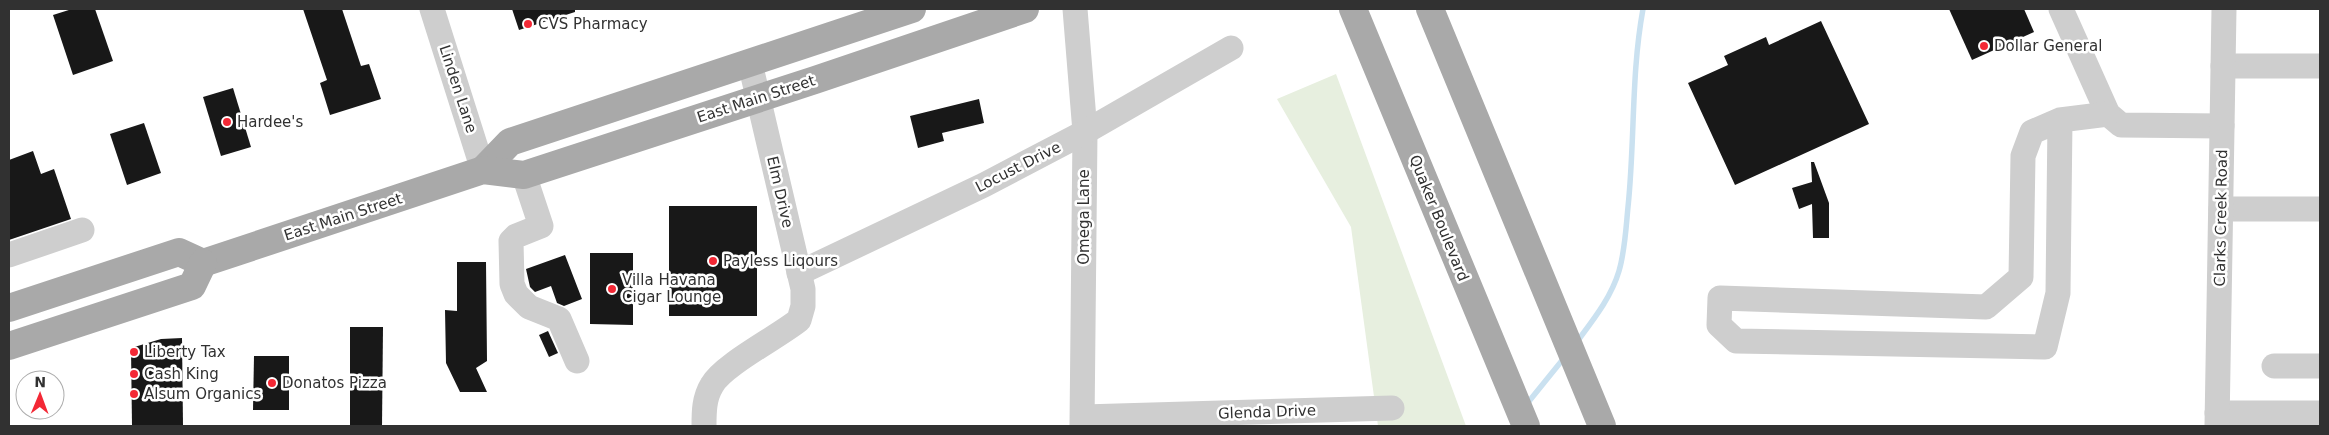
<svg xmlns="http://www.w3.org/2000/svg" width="2329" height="435" viewBox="0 0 2329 435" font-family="'DejaVu Sans',sans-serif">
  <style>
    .green { fill: #e7efdf }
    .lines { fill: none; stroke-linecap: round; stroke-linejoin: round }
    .stream { stroke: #cae1f0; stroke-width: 5.5 }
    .building { fill: #181818 }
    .minor { stroke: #cecece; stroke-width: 25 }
    .major { stroke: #a9a9a9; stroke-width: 28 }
    .poi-dot { fill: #f32835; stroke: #fff; stroke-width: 2 }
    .labels { text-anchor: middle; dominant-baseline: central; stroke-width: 5; stroke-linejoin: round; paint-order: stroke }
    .poi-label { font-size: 15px; fill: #313131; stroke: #fff; text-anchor: start }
    .street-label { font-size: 15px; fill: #313131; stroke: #fff }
  </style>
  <rect width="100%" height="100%" fill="#fff"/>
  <path class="green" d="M1336 74 1466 426H1378L1351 227 1277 99Z"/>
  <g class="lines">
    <g class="stream">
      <path d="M1576 343C1593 320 1611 298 1619 271 1625 251 1626 227 1628 207 1635 140 1631 74 1643 9"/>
      <path d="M1526 405 1564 358"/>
    </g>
  </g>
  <g class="building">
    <path d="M72 9H95L113 61 73 75 53 15Z"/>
    <path d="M303 9H342L361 66 369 64 381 99 330 115 320 83 327 80Z"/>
    <path d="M512 9H575V12L519 30Z"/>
    <path d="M1949 9H2024L2034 32 1972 60Z"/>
    <path d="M1821 21 1869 124 1735 185 1688 83 1728 65 1724 56 1766 37 1769 45Z"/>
    <path d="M233 88 251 147 221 156 203 97Z"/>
    <path d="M979 99 984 123 942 133 944 141 918 148 910 116Z"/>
    <path d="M144 123 161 173 127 185 110 134Z"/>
    <path d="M33 151 41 174 54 169 71 219 9 240V160Z"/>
    <path d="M1811 162H1814L1829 203V238H1813L1812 204 1799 209 1792 188 1812 182Z"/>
    <rect x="669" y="206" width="88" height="110"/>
    <path d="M590 253H633V325L590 324Z"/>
    <path d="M565 255 582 299 564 306 557 303 551 286 535 292 530 287 526 269Z"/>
    <path d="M457 262H486L487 361 476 368 487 392H460L446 363 445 310 457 311Z"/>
    <path d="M350 327H383L382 426H350Z"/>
    <path d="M548 331 558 353 549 357 539 335Z"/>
    <path d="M182 338 183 426H132L131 348 161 339Z"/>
    <path d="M254 356H289V410H253Z"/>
  </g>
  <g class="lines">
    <g class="minor">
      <path d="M432 9 483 170"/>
      <path d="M1075 9 1085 132 1082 426"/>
      <path d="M2061 9 2108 114 2121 125 2222 126"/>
      <path d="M2223 66H2320"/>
      <path d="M2060 120 2058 293 2045 347 1736 341 1719 325 1720 298 1986 307 2021 277 2023 156 2032 132 2060 120 2108 114"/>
      <path d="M524 175 541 226 516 236 511 241 512 284 516 294 529 307 559 319 577 361"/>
      <path d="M2221 209H2320"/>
      <path d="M9 255 82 230"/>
      <path d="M799 273 984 185 1085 132 1231 48"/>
      <path d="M2274 366H2320"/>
      <path d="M2217 413H2320"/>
      <path d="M1083 417 1392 408"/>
      <path d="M704 426C704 412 704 398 712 385 723 365 778 337 799 320L803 306V289L750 63"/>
      <path d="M2217 426 2224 9"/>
    </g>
    <g class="major">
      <path d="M1353 9 1526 426"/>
      <path d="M1430 9 1602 426"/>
      <path d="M483 170 510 142 912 9"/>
      <path d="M9 308 179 252 203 263 483 170 524 175 815 80 1025 9"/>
      <path d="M9 346 192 286 203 263"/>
    </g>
  </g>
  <g class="poi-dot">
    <circle cx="528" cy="24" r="5"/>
    <circle cx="1984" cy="46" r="5"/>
    <circle cx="227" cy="122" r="5"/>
    <circle cx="713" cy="261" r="5"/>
    <circle cx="612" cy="289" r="5"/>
    <circle cx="134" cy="352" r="5"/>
    <circle cx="134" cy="374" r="5"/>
    <circle cx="272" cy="383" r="5"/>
    <circle cx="134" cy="394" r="5"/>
  </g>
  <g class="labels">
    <g class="poi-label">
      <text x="538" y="24">CVS Pharmacy</text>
      <text x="1994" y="46">Dollar General</text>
      <text x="237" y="122">Hardee's</text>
      <text x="723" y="261">Payless Liqours</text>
      <text x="622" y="280">Villa Havana<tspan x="622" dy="17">Cigar Lounge</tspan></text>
      <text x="144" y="352">Liberty Tax</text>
      <text x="144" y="374">Cash King</text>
      <text x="282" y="383">Donatos Pizza</text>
      <text x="144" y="394">Alsum Organics</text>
    </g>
    <g class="street-label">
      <text transform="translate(458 89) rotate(72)">Linden Lane</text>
      <text transform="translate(756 99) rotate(-18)">East Main Street</text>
      <text transform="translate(1018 167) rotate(-27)">Locust Drive</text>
      <text transform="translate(780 192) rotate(77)">Elm Drive</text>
      <text transform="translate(343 217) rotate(-18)">East Main Street</text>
      <text transform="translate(1084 217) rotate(-90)">Omega Lane</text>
      <text transform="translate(1439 218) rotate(68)">Quaker Boulevard</text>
      <text transform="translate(2221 218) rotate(-89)">Clarks Creek Road</text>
      <text transform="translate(1267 412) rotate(-2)">Glenda Drive</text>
    </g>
  </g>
  <rect width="2329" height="435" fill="none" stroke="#313131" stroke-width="20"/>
  <g transform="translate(40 395) rotate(1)"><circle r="24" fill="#ffffff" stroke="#adadad"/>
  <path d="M0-4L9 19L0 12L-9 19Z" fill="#f32835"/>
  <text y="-8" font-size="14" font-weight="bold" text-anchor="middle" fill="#313131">N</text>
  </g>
</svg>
